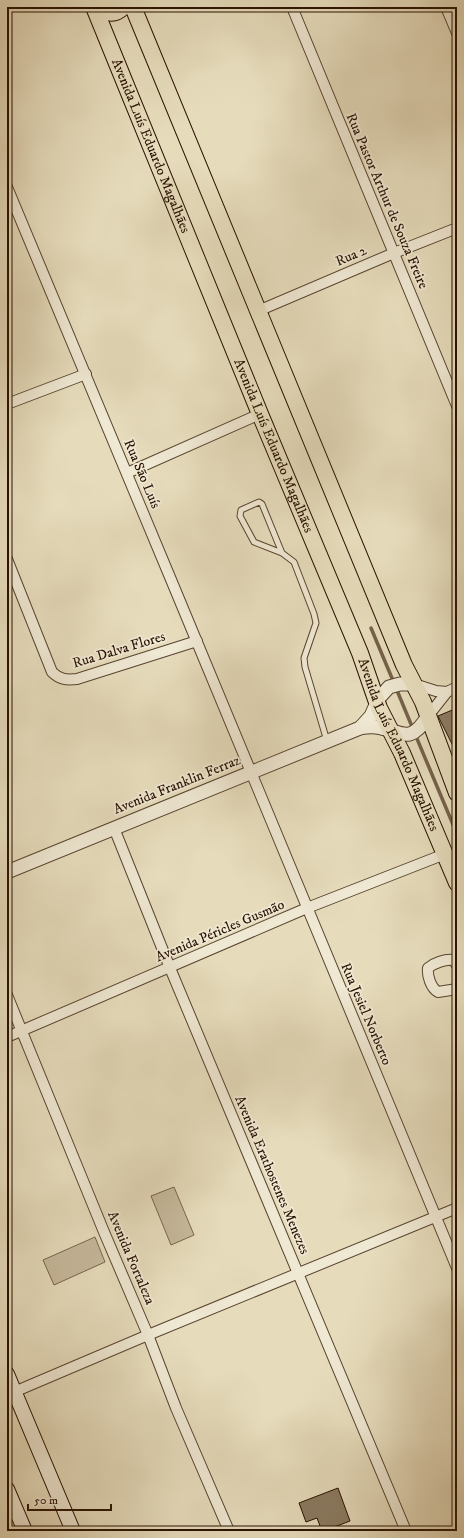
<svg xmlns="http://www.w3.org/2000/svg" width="464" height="1538" viewBox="0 0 464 1538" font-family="'IM FELL DW Pica',serif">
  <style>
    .green { fill: #c6b99c; stroke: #78654e }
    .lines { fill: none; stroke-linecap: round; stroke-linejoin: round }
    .stream { stroke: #74614a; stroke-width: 3.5 }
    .building { fill: #8b7b62; stroke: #291100 }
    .service-casing { stroke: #58442f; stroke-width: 7 }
    .minor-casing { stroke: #58442f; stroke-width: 12 }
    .tertiary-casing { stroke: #58442f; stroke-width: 15 }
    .secondary-casing { stroke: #291100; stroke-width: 16 }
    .primary-casing { stroke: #291100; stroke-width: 18 }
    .service { stroke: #efe8d3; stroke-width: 5 }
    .minor { stroke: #efe8d3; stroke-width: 10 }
    .tertiary { stroke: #efe8d3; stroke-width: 13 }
    .secondary { stroke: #efe8d3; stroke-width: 14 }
    .primary { stroke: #e6dcbc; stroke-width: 16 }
    .labels { text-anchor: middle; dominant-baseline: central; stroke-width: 3.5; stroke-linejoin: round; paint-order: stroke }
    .street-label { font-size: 14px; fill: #291100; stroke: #efe8d3 }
  </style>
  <rect width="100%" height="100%" fill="#e6dcbc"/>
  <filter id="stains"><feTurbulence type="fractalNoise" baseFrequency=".005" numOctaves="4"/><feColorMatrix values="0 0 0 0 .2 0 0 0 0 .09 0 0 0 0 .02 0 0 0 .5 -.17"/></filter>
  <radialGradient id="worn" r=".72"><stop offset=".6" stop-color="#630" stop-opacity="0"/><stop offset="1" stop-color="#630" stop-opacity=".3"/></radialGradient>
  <g class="green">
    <path d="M174 1187 194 1235 171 1245 151 1196Z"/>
    <path d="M95 1237 105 1262 54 1285 43 1260Z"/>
  </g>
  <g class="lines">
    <g class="stream">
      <path d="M371 628 394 683"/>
      <path d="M396 688 413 729"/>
      <path d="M415 734 457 834"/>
    </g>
  </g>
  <g class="building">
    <path d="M457 708V754L438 716Z"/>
    <path d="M338 1488 350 1521 324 1531H322L317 1518 306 1522 299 1503Z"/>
  </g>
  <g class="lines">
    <defs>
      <path id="service" d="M282 553 262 504 259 502 241 510 240 516 254 542 282 553 294 562 314 614 316 623 304 658 305 667 327 741"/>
      <g id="minor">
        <path d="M292 7 457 406"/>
        <path d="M446 7 457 33"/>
        <path d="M7 187C158 547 307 907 457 1268"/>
        <path d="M258 311 394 253 457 228"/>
        <path d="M7 404 86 374"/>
        <path d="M127 473 260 414"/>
        <path d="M7 559 52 672C60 680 67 680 77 679L197 641"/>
        <path d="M414 684 436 691 447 692"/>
        <path d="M428 716 447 692 457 687"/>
        <path d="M114 828 170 968 406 1531"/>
        <path d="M457 965 453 960C445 959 434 963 428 968 427 976 431 988 438 992L457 989"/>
        <path d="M7 995 104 1232 148 1335 176 1408 229 1531"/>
        <path d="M7 1037 307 908 445 854"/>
        <path d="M7 1395 148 1335 457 1208"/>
      </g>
      <g id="tertiary">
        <path d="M360 728 371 716 379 698 389 687 400 684H414"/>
        <path d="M7 872 360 728C365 727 370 726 376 727 401 730 409 747 428 716"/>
      </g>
      <g id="secondary">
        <path d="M7 1374 73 1531"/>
        <path d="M7 1489 25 1531"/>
      </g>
      <g id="primary">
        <path id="s1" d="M94 7 260 414 360 653 379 708 402 753 457 883"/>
        <path d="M98 7C107 14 115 15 123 7"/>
        <path d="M133 7 404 665 423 702 457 793"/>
      </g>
    </defs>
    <use href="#service" class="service-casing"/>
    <use href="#minor" class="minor-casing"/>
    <use href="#tertiary" class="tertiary-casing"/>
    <use href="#secondary" class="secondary-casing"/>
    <use href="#primary" class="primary-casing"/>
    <use href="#service" class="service"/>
    <use href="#minor" class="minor"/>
    <use href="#tertiary" class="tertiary"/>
    <use href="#secondary" class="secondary"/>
    <use href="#primary" class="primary"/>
  </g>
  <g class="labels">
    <g class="street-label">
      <text stroke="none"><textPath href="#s1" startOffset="150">Avenida Luís Eduardo Magalhães</textPath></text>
      <text transform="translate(387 201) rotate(67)">Rua Pastor Arthur de Souza Freire</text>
      <text transform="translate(351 256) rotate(-23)">Rua 2</text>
      <text stroke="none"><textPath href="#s1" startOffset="474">Avenida Luís Eduardo Magalhães</textPath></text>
      <text transform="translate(142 474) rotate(67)">Rua São Luís</text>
      <text transform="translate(119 650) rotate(-17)">Rua Dalva Flores</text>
      <text stroke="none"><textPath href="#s1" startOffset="798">Avenida Luís Eduardo Magalhães</textPath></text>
      <text transform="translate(177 785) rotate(-22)">Avenida Franklin Ferraz</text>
      <text transform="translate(220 931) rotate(-23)">Avenida Péricles Gusmão</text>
      <text transform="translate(366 1014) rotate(67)">Rua Jesiel Norberto</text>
      <text transform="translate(272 1175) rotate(67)">Avenida Erathostenes Menezes</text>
      <text transform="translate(131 1258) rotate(67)">Avenida Fortaleza</text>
    </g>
  </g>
  <rect width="464" height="1538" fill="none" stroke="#e6dcbc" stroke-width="24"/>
  <rect x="8" y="8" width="448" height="1522" fill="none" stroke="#291100" stroke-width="2"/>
  <rect x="12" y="12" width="440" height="1514" fill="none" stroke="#291100"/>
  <path d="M28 1504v6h83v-6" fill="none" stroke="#291100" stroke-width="2"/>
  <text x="34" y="1504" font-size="12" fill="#291100" stroke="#efe8d3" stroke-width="3" paint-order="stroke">50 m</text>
  <rect width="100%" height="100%" filter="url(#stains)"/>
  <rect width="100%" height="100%" fill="url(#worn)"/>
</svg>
